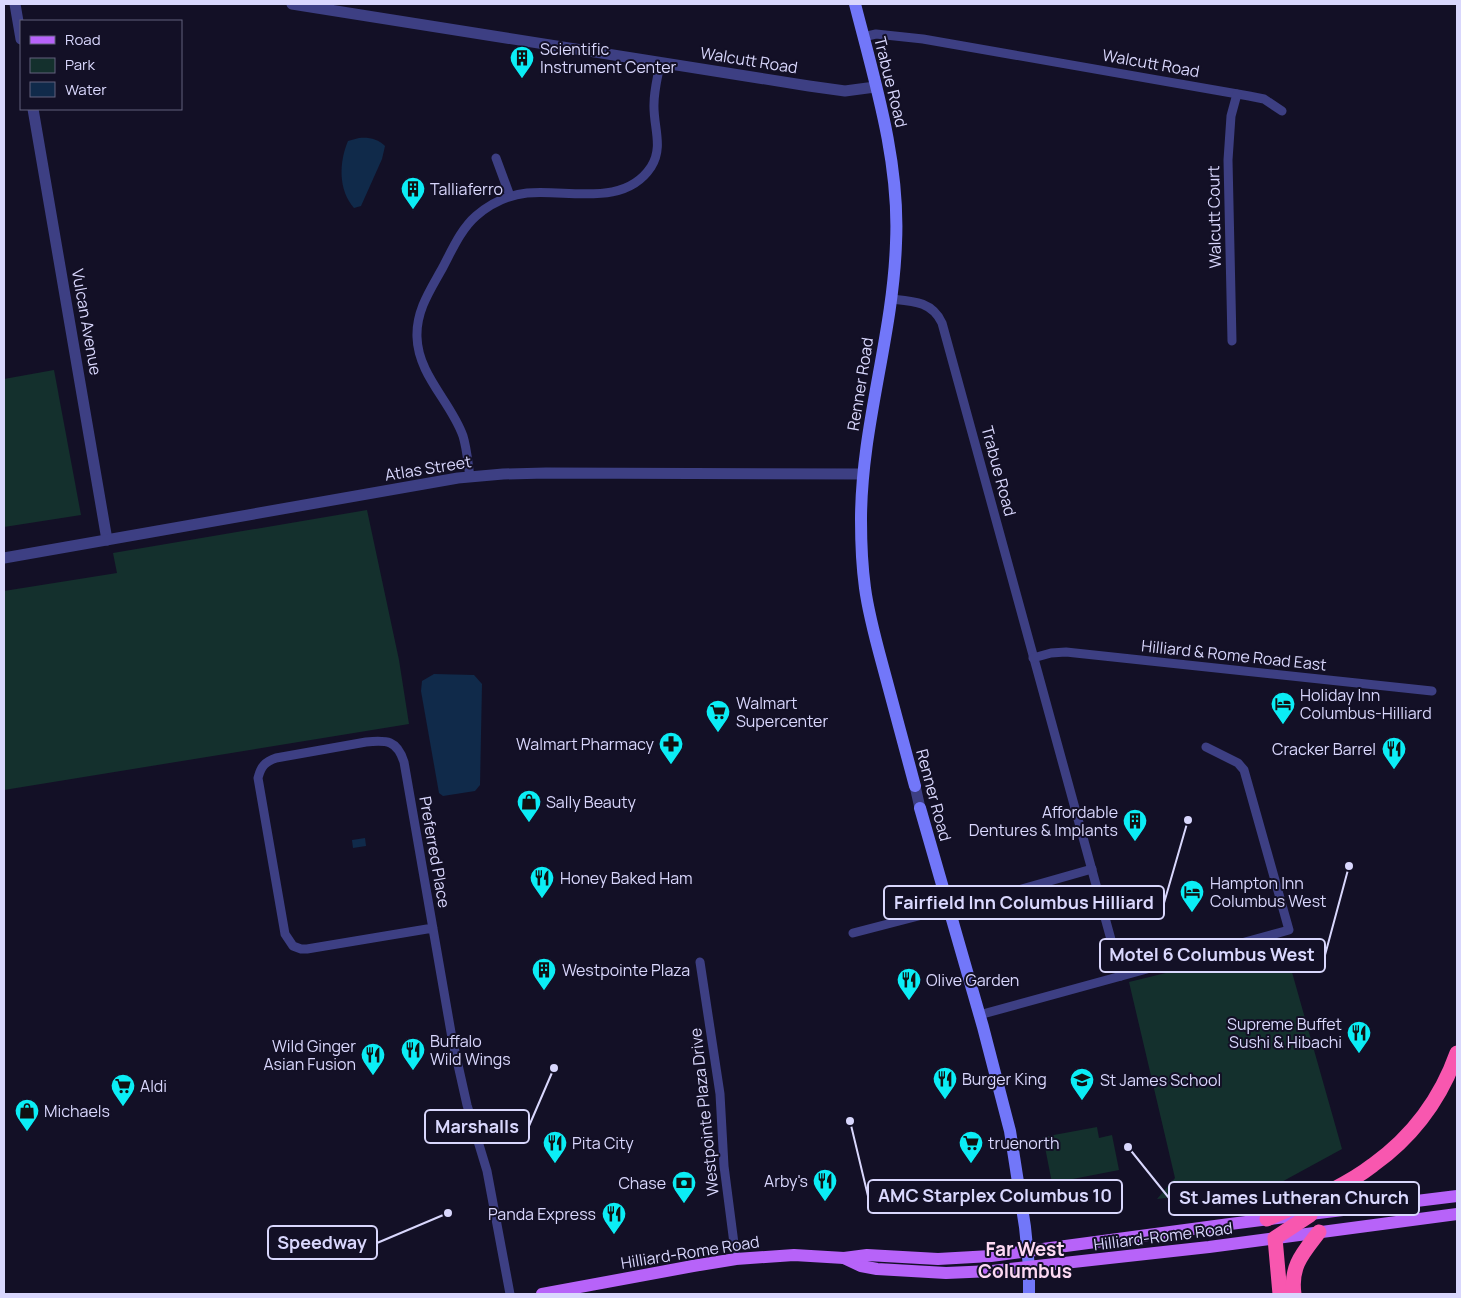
<svg xmlns="http://www.w3.org/2000/svg" width="1461" height="1298" viewBox="0 0 1461 1298" font-family="Manrope,sans-serif">
  <style>
    .green { fill: #14302d }
    .water { fill: #102a4a }
    .lines { fill: none; stroke-linecap: round; stroke-linejoin: round }
    .minor { stroke: #3d3f83; stroke-width: 9 }
    .tertiary { stroke: #3d3f83; stroke-width: 11 }
    .secondary { stroke: #7277f9; stroke-width: 12 }
    .primary { stroke: #b763f9; stroke-width: 12 }
    .motorway { stroke: #f857af; stroke-width: 15 }
    .labels { text-anchor: middle; dominant-baseline: central; stroke-width: 4; stroke-linejoin: round; paint-order: stroke }
    .poi-label { font-size: 16px; fill: #d9d7fd; stroke: #131026; text-anchor: start }
    .street-label { font-size: 16px; fill: #d9d7fd; stroke: #131026 }
    .quarter-label { font-size: 19px; font-weight: bold; fill: #fdd9f3; stroke: #131026 }
    .leader { fill: none; stroke: #d9d7fd; stroke-width: 2 }
    .callout-dot { fill: #d9d7fd; stroke: #131026; stroke-width: 2 }
    .callout { fill: #131026; stroke: #d9d7fd; stroke-width: 2 }
    .callout-label { font-size: 18px; text-anchor: middle; font-weight: bold; fill: #d9d7fd }
  </style>
  <rect width="100%" height="100%" fill="#131026"/>
  <g class="green">
    <path d="M54 370 81 515 4 527V379Z"/>
    <path d="M367 510 399 660 409 724 4 790V591L117 573 113 553Z"/>
    <path d="M1284 944 1342 1149 1276 1185 1157 1199 1175 1178 1129 982Z"/>
    <path d="M1097 1127 1099 1138 1112 1135 1119 1170 1052 1183 1043 1137Z"/>
  </g>
  <g class="water">
    <path d="M359 138C369 137 378 139 385 146L382 159 361 206 354 208C338 190 339 162 348 141Z"/>
    <path d="M434 674 474 675 482 684 480 785 475 791 443 796 439 793 421 691 422 681Z"/>
    <path d="M365 838 366 846 353 848 352 840Z"/>
  </g>
  <g class="lines">
    <g class="minor">
      <path d="M863 37 876 34 923 39 1249 96 1264 99 1282 111"/>
      <path d="M496 158 510 196"/>
      <path d="M891 299C912 301 932 301 942 323L1121 976"/>
      <path d="M1232 341 1228 160 1231 116 1237 94"/>
      <path d="M470 477C468 464 467 449 463 436 451 402 418 375 417 337 416 310 431 289 443 267 452 250 461 229 476 216 490 204 508 195 527 193 568 189 624 208 651 167 664 147 653 126 654 104 654 90 658 76 660 63"/>
      <path d="M1033 658 1051 653 1066 652 1432 691"/>
      <path d="M433 928 307 949H301L293 946 285 934 258 778C261 766 265 762 276 758L366 742C387 740 397 740 404 762L452 1038 467 1105 487 1171 510 1294"/>
      <path d="M853 933 1011 892 1092 869"/>
      <path d="M700 962 720 1094 724 1166 736 1259"/>
      <path d="M979 1015 1289 930 1244 770 1238 763 1206 747"/>
    </g>
    <g class="tertiary">
      <path d="M15 4 21 39"/>
      <path d="M292 4 809 86 845 91 875 87"/>
      <path d="M33 109 107 540"/>
      <path d="M4 558 458 478 503 474 546 473 863 474"/>
      <path d="M915 786 920 808"/>
    </g>
    <g class="secondary">
      <path d="M855 4C875 82 900 162 896 243 893 336 861 427 861 520 861 543 862 566 865 588 869 618 878 648 886 678 896 714 905 750 915 786"/>
      <path d="M920 808 983 1027 1010 1131 1025 1227 1029 1267V1294"/>
    </g>
    <g class="primary">
      <path d="M844 1258 861 1266 877 1269 946 1273 992 1271 1209 1247 1457 1214"/>
      <path d="M542 1294 693 1266 736 1259 794 1255 844 1258 867 1255 938 1259 991 1256 1230 1224 1457 1196"/>
    </g>
    <g class="motorway">
      <path d="M1267 1219C1303 1203 1342 1189 1373 1165 1412 1137 1441 1098 1457 1053"/>
      <path d="M1280 1294 1275 1238 1310 1215"/>
      <path d="M1294 1294C1290 1266 1303 1253 1319 1232"/>
    </g>
  </g>
  <defs>
    <symbol id="building-pin" viewBox="-11 -11 22 30"><path d="M0 17L-7.5 6A9.5 9.5 0 1 1 7.5 6Z" fill="#0bedf5" stroke="#131026"/><path d="M-4-6H4V6H1V3H-1V6H-4ZM-2.5-4.3h1.7v1.8h-1.7ZM.8-4.3h1.7v1.8H.8ZM-2.5-1h1.7V.8h-1.7ZM.8-1h1.7V.8H.8Z" fill="#111"/></symbol>
    <symbol id="hotel-pin" viewBox="-11 -11 22 30"><path d="M0 17L-7.5 6A9.5 9.5 0 1 1 7.5 6Z" fill="#0bedf5" stroke="#131026"/><path d="M-6-4.5h1.5V1H6V5H4.5V3h-9V5H-6ZM-4 0a1.8 1.8 0 1 1 3.6 0ZM.5 0V-2.5h3Q6-2.5 6 0Z" fill="#111"/></symbol>
    <symbol id="supermarket-pin" viewBox="-11 -11 22 30"><path d="M0 17L-7.5 6A9.5 9.5 0 1 1 7.5 6Z" fill="#0bedf5" stroke="#131026"/><path d="M-6-5.5h2.5l.6 2H6L4.5 2H-2.5L-4.4-4H-6ZM-1.5 3.2a1.3 1.3 0 1 0 .1 0ZM3 3.2a1.3 1.3 0 1 0 .1 0Z" fill="#111"/></symbol>
    <symbol id="pharmacy-pin" viewBox="-11 -11 22 30"><path d="M0 17L-7.5 6A9.5 9.5 0 1 1 7.5 6Z" fill="#0bedf5" stroke="#131026"/><path d="M-2-6h4v4h4v4h-4v4h-4v-4h-4v-4h4Z" fill="#111"/></symbol>
    <symbol id="restaurant-pin" viewBox="-11 -11 22 30"><path d="M0 17L-7.5 6A9.5 9.5 0 1 1 7.5 6Z" fill="#0bedf5" stroke="#131026"/><path d="M-5-6h1v4h1v-4h1v4h1v-4h1v5L-1.5 .5V6h-2V.5L-5-1ZM5-6V6H3V1.5H1.5Q1.5-4 5-6Z" fill="#111"/></symbol>
    <symbol id="shop-pin" viewBox="-11 -11 22 30"><path d="M0 17L-7.5 6A9.5 9.5 0 1 1 7.5 6Z" fill="#0bedf5" stroke="#131026"/><path d="M-5-2.5h2.3a2.7 3.5 0 0 1 5.4 0H5L5.5 6h-11ZM-1.5-2.5h3a1.5 2.3 0 0 0-3 0Z" fill="#111"/></symbol>
    <symbol id="school-pin" viewBox="-11 -11 22 30"><path d="M0 17L-7.5 6A9.5 9.5 0 1 1 7.5 6Z" fill="#0bedf5" stroke="#131026"/><path d="M0-5L7-2L0 1L-7-2ZM-4 1L0 2.5L4 1V4Q0 6-4 4Z" fill="#111"/></symbol>
    <symbol id="bank-pin" viewBox="-11 -11 22 30"><path d="M0 17L-7.5 6A9.5 9.5 0 1 1 7.5 6Z" fill="#0bedf5" stroke="#131026"/><path d="M-6-4H6V4H-6ZM0-2.3a2.3 2.3 0 1 0 0 4.6a2.3 2.3 0 1 0 0-4.6Z" fill="#111"/></symbol>
  </defs>
  <g fill-rule="evenodd">
    <use href="#building-pin" x="508" y="44" width="28" height="38"/>
    <use href="#building-pin" x="399" y="175" width="28" height="38"/>
    <use href="#hotel-pin" x="1269" y="690" width="28" height="38"/>
    <use href="#supermarket-pin" x="704" y="698" width="28" height="38"/>
    <use href="#pharmacy-pin" x="657" y="730" width="28" height="38"/>
    <use href="#restaurant-pin" x="1380" y="735" width="28" height="38"/>
    <use href="#shop-pin" x="515" y="788" width="28" height="38"/>
    <use href="#building-pin" x="1121" y="807" width="28" height="38"/>
    <use href="#restaurant-pin" x="528" y="864" width="28" height="38"/>
    <use href="#hotel-pin" x="1178" y="878" width="28" height="38"/>
    <use href="#building-pin" x="530" y="956" width="28" height="38"/>
    <use href="#restaurant-pin" x="895" y="966" width="28" height="38"/>
    <use href="#restaurant-pin" x="1345" y="1019" width="28" height="38"/>
    <use href="#restaurant-pin" x="399" y="1036" width="28" height="38"/>
    <use href="#restaurant-pin" x="359" y="1041" width="28" height="38"/>
    <use href="#restaurant-pin" x="931" y="1065" width="28" height="38"/>
    <use href="#school-pin" x="1068" y="1066" width="28" height="38"/>
    <use href="#supermarket-pin" x="109" y="1072" width="28" height="38"/>
    <use href="#shop-pin" x="13" y="1097" width="28" height="38"/>
    <use href="#restaurant-pin" x="541" y="1129" width="28" height="38"/>
    <use href="#supermarket-pin" x="957" y="1129" width="28" height="38"/>
    <use href="#restaurant-pin" x="811" y="1167" width="28" height="38"/>
    <use href="#bank-pin" x="670" y="1169" width="28" height="38"/>
    <use href="#restaurant-pin" x="600" y="1200" width="28" height="38"/>
  </g>
  <g class="labels">
    <g class="poi-label">
      <text x="540" y="49">Scientific<tspan x="540" dy="18">Instrument Center</tspan></text>
      <text x="430" y="189">Talliaferro</text>
      <text x="1300" y="695">Holiday Inn<tspan x="1300" dy="18">Columbus-Hilliard</tspan></text>
      <text x="736" y="703">Walmart<tspan x="736" dy="18">Supercenter</tspan></text>
      <text x="654" y="744" text-anchor="end">Walmart Pharmacy</text>
      <text x="1376" y="749" text-anchor="end">Cracker Barrel</text>
      <text x="546" y="802">Sally Beauty</text>
      <text x="1118" y="812" text-anchor="end">Affordable<tspan x="1118" dy="18">Dentures &amp; Implants</tspan></text>
      <text x="560" y="878">Honey Baked Ham</text>
      <text x="1210" y="883">Hampton Inn<tspan x="1210" dy="18">Columbus West</tspan></text>
      <text x="562" y="970">Westpointe Plaza</text>
      <text x="926" y="980">Olive Garden</text>
      <text x="1342" y="1024" text-anchor="end">Supreme Buffet<tspan x="1342" dy="18">Sushi &amp; Hibachi</tspan></text>
      <text x="430" y="1041">Buffalo<tspan x="430" dy="18">Wild Wings</tspan></text>
      <text x="356" y="1046" text-anchor="end">Wild Ginger<tspan x="356" dy="18">Asian Fusion</tspan></text>
      <text x="962" y="1079">Burger King</text>
      <text x="1100" y="1080">St James School</text>
      <text x="140" y="1086">Aldi</text>
      <text x="44" y="1111">Michaels</text>
      <text x="572" y="1143">Pita City</text>
      <text x="988" y="1143">truenorth</text>
      <text x="808" y="1181" text-anchor="end">Arby's</text>
      <text x="666" y="1183" text-anchor="end">Chase</text>
      <text x="596" y="1214" text-anchor="end">Panda Express</text>
    </g>
    <g class="street-label">
      <text transform="translate(749 60) rotate(9)">Walcutt Road</text>
      <text transform="translate(1151 63) rotate(10)">Walcutt Road</text>
      <text transform="translate(891 82) rotate(76)">Trabue Road</text>
      <text transform="translate(1214 217) rotate(-91)">Walcutt Court</text>
      <text transform="translate(87 322) rotate(80)">Vulcan Avenue</text>
      <text transform="translate(860 384) rotate(-81)">Renner Road</text>
      <text transform="translate(428 468) rotate(-9)">Atlas Street</text>
      <text transform="translate(999 471) rotate(75)">Trabue Road</text>
      <text transform="translate(1234 655) rotate(6)">Hilliard &amp; Rome Road East</text>
      <text transform="translate(934 795) rotate(75)">Renner Road</text>
      <text transform="translate(435 852) rotate(80)">Preferred Place</text>
      <text transform="translate(704 1112) rotate(-96)">Westpointe Plaza Drive</text>
      <text transform="translate(1163 1236) rotate(-7)">Hilliard-Rome Road</text>
      <text transform="translate(690 1252) rotate(-9)">Hilliard-Rome Road</text>
    </g>
    <g class="quarter-label">
      <text x="1025" y="1249">Far West<tspan x="1025" dy="22">Columbus</tspan></text>
    </g>
  </g>
  <path class="leader" d="M1188 820L1164 903M1349 866L1325 955M554 1068L529 1126M850 1121L868 1196M1128 1147L1169 1198M448 1213L377 1243"/>
  <g class="callout-dot">
    <circle cx="1188" cy="820" r="5"/>
    <circle cx="1349" cy="866" r="5"/>
    <circle cx="554" cy="1068" r="5"/>
    <circle cx="850" cy="1121" r="5"/>
    <circle cx="1128" cy="1147" r="5"/>
    <circle cx="448" cy="1213" r="5"/>
  </g>
  <g class="callout">
    <rect x="884" y="886" width="280" height="33" rx="5"/>
    <rect x="1100" y="939" width="225" height="33" rx="5"/>
    <rect x="425" y="1110" width="104" height="33" rx="5"/>
    <rect x="868" y="1180" width="254" height="33" rx="5"/>
    <rect x="1169" y="1182" width="250" height="33" rx="5"/>
    <rect x="268" y="1226" width="109" height="33" rx="5"/>
  </g>
  <g class="callout-label">
    <text x="1024" y="909">Fairfield Inn Columbus Hilliard</text>
    <text x="1212" y="961">Motel 6 Columbus West</text>
    <text x="477" y="1133">Marshalls</text>
    <text x="995" y="1202">AMC Starplex Columbus 10</text>
    <text x="1294" y="1204">St James Lutheran Church</text>
    <text x="322" y="1249">Speedway</text>
  </g>
  <rect width="1461" height="1298" fill="none" stroke="#d9d7fd" stroke-width="10"/>
  <rect x="20" y="20" width="162" height="90" fill="#131026" stroke="#62607c"/>
  <rect x="30" y="36" width="25" height="8" fill="#b763f9" stroke="#62607c"/>
  <text x="65" y="45" font-size="15" fill="#d9d7fd">Road</text>
  <rect x="30" y="58" width="25" height="15" fill="#14302d" stroke="#62607c"/>
  <text x="65" y="70" font-size="15" fill="#d9d7fd">Park</text>
  <rect x="30" y="82" width="25" height="15" fill="#102a4a" stroke="#62607c"/>
  <text x="65" y="95" font-size="15" fill="#d9d7fd">Water</text>
</svg>
